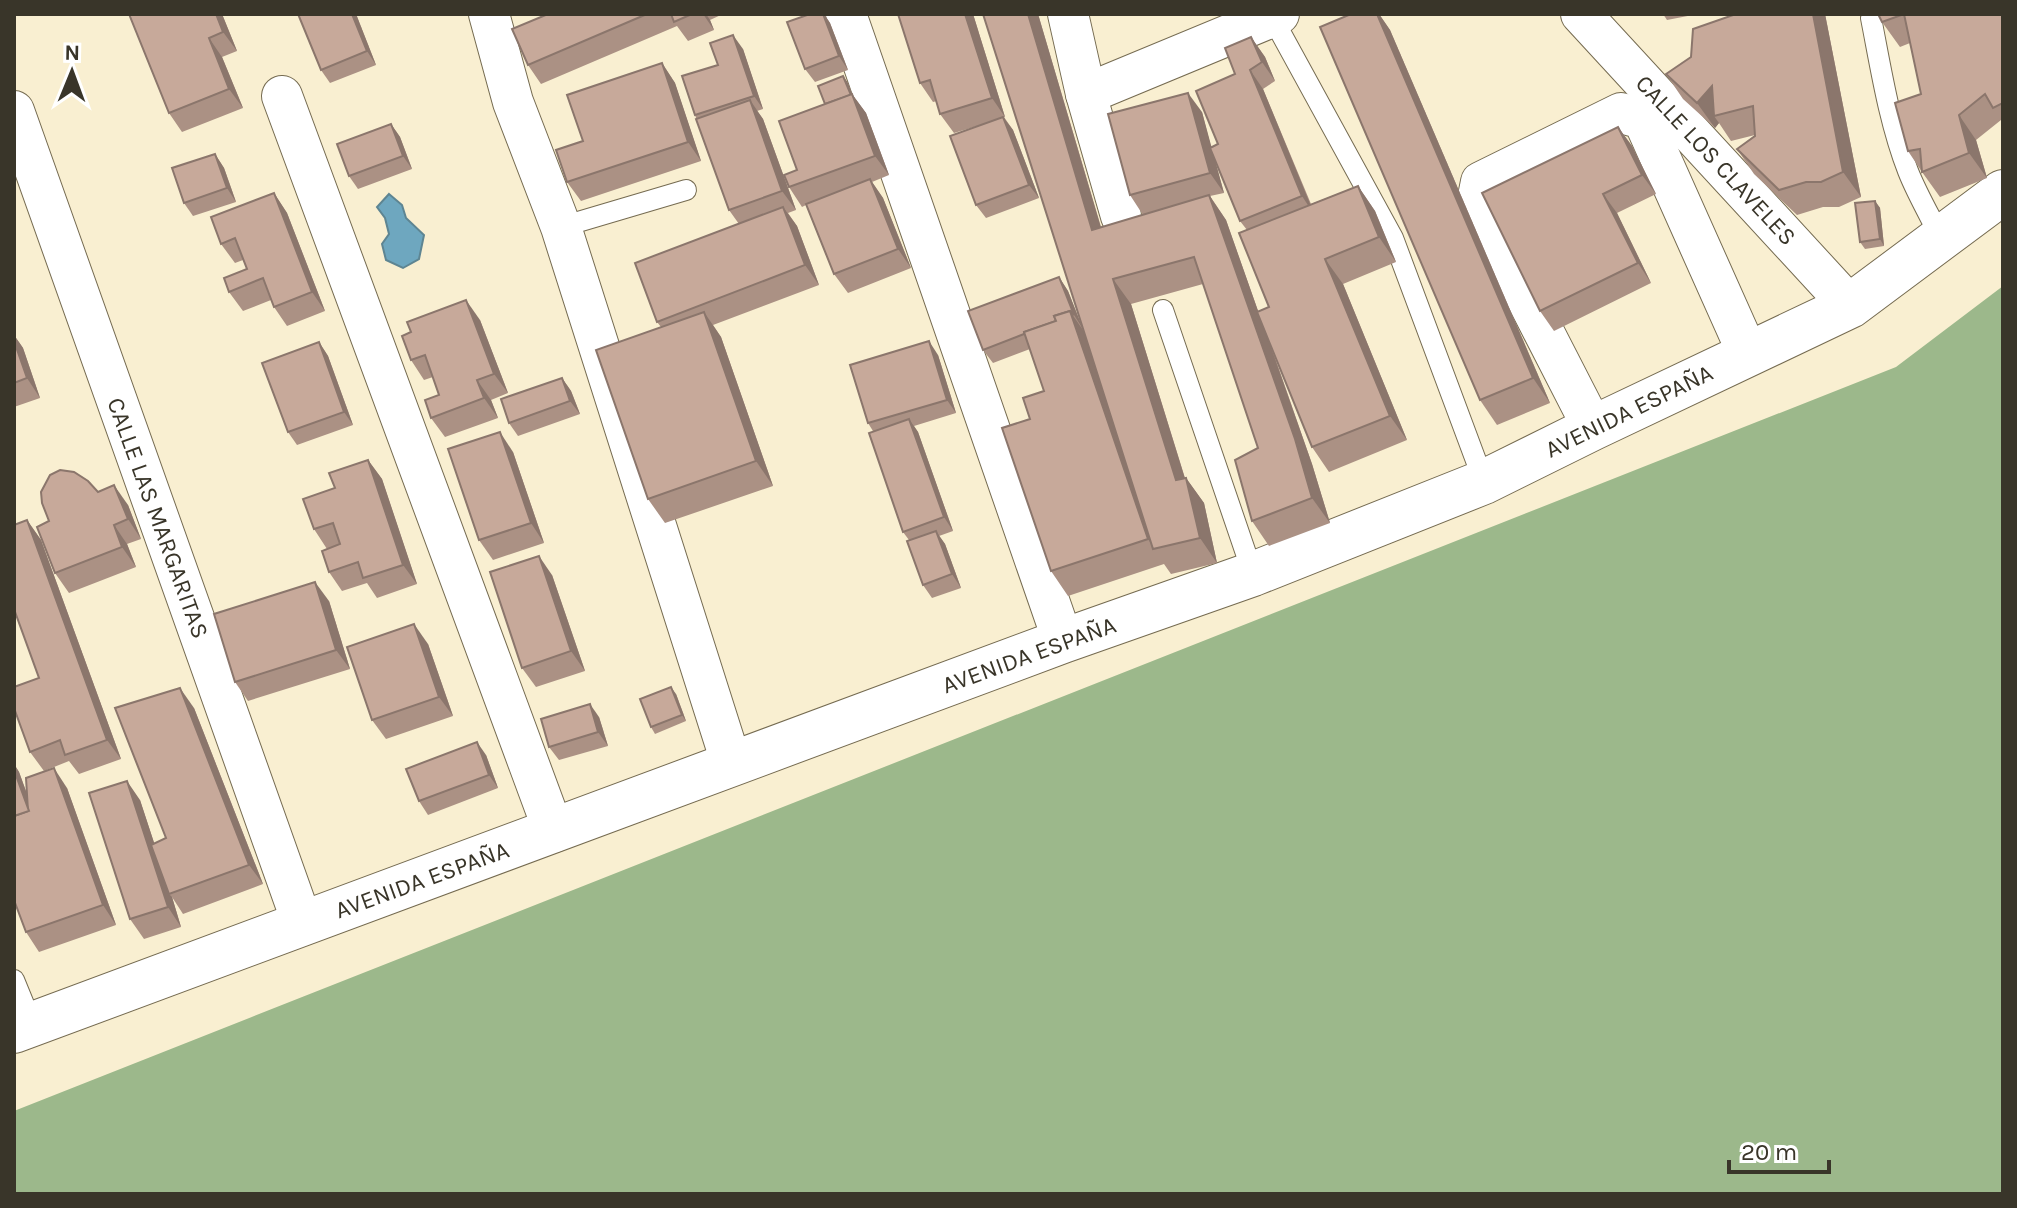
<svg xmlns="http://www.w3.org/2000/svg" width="2017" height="1208" viewBox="0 0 2017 1208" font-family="Karla,sans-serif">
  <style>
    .forest { fill: #9cb88b }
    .water { fill: #6ea7bf; stroke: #5e8592; stroke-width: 2 }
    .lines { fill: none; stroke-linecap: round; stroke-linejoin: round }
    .service-casing { stroke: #756b51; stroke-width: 22 }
    .minor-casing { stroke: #756b51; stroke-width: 42 }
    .tertiary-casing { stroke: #756b51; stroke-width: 46 }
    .service { stroke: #fff; stroke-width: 20 }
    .minor { stroke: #fff; stroke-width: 40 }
    .tertiary { stroke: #fff; stroke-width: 44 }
    .wall { fill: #ab9184; fill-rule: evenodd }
    .shaded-wall { fill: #8b766c }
    .building { fill: #c7a99a; stroke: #8b766c; stroke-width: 2 }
    .labels { text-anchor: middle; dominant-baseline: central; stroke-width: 6; stroke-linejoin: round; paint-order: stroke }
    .street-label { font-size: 24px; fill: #393529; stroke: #fff }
  </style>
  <rect width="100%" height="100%" fill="#f9efd1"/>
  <path class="forest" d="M2003 286V1194H14V1111L1896 367Z"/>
  <path class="water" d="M389 194 402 205 406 218 424 235 419 259 403 268 386 260 382 244 389 234 385 218 377 207Z"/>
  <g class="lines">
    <defs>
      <g id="service">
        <path d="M1875 14 1871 18C1881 69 1889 122 1908 171 1917 194 1930 216 1941 238"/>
        <path d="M1272 17 1393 238 1484 482"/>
        <path d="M561 227 686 190"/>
        <path d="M1163 310 1253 574"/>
        <path d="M14 980 32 1024"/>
      </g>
      <g id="minor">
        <path d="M489 14 513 102 561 227 732 765"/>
        <path d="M846 14 1063 641"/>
        <path d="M1068 14 1086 94 1121 216"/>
        <path d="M1581 14 1850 306"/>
        <path d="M1086 94 1279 14"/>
        <path d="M282 96 554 832"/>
        <path d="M14 111 303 925"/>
        <path d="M1593 428 1477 202 1481 182 1621 113 1643 119 1748 354"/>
      </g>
      <path id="tertiary" d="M14 1031 1063 641 1253 574 1484 482 1593 428 1850 306 2003 192"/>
    </defs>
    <use href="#service" class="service-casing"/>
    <use href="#minor" class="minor-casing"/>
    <use href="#tertiary" class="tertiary-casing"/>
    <use href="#service" class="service"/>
    <use href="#minor" class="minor"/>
    <use href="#tertiary" class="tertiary"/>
  </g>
  <g class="wall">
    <path d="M222 14 237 51 222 57 243 108 182 132 169 113Z"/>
    <path d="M298 14H356L376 65 330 83 321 70Z"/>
    <path d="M548 14H723L710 20 714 30 688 41 677 26 541 84 528 65Z"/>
    <path d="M810 14H824L830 23 848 70 815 82 805 69Z"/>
    <path d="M898 14H973L1005 117H1004L1013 130 1039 198 986 218 976 205 984 124 954 133 940 114 937 101 933 102 920 83Z"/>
    <path d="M983 14H1038L1101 227 1143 215 1130 195 1202 112 1211 147 1218 144 1235 74 1251 37 1265 57 1275 81 1263 89 1311 204 1358 186 1375 211 1396 262 1343 284 1407 440 1329 472 1312 447 1270 343 1312 464 1330 523 1269 546 1252 521 1258 448 1203 284 1131 304 1185 478H1186L1204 503 1217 563 1171 574 1164 564 1068 596 1051 571 1030 419 1044 391 1030 349 993 363 983 350 1059 277 1068 291 1083 329ZM1214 158 1240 221 1247 230 1269 307 1258 311 1226 220 1210 196 1224 193Z"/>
    <path d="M1351 14H1379L1390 30 1550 403 1497 425 1480 400Z"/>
    <path d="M1663 14H1698L1667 20Z"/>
    <path d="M1736 14H1825L1861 197 1839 207H1823L1797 215 1754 174 1737 149 1755 135 1731 141 1719 123 1715 128 1683 99 1666 74 1691 57Z"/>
    <path d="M1878 14H2003V122L2001 120 1976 140 1987 178 1940 197 1922 172 1908 151 1921 94 1910 43 1900 47 1882 22Z"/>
    <path d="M743 49 763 109 757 111 763 119 796 210 788 213 797 226 819 285 713 325 721 337 773 486 665 523 648 499 661 327 657 322 739 224 729 210 695 115 718 65Z"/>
    <path d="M662 63 675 83 701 161 581 201 567 182 583 141Z"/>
    <path d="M843 76 848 83 852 94 866 113 889 175 872 182 883 198 911 268 848 293 834 274 806 205 802 207 789 187 825 104Z"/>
    <path d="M391 124 400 137 412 169 358 189 349 176Z"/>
    <path d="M1618 127 1632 146 1656 194 1617 213 1651 283 1554 331 1540 311Z"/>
    <path d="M215 154 224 168 236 202 193 216 184 203Z"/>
    <path d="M274 193 287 213 325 311 287 326 274 307 271 300 243 311 229 292 247 269 243 260 235 263 221 244Z"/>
    <path d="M1875 201 1880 208 1884 246 1865 249 1860 242Z"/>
    <path d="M480 320 508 393 491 400 498 418 445 437 431 418 439 395 433 377 424 380 411 360Z"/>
    <path d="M14 335 23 348 40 398 14 407Z"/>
    <path d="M319 342 328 356 353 425 297 445 288 432Z"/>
    <path d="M938 355 956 413 914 426 918 432 953 531 939 536 945 544 961 588 932 598 923 585 909 540 903 532 873 431 868 423Z"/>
    <path d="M562 378 571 391 580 414 518 436 509 423Z"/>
    <path d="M513 452 544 543 493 560 479 540Z"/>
    <path d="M368 460 382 479 417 584 377 598 367 583 342 591 329 572 327 549 314 529 335 488Z"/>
    <path d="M98 492 128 505 141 539 127 544 136 567 69 593 55 573 49 521Z"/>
    <path d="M27 520 41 540 121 759 79 774 69 761 44 771 30 752 39 678Z"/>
    <path d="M552 575 585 671 536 687 522 668Z"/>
    <path d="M329 601 350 669 248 701 235 682Z"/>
    <path d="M428 644 453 716 386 739 372 720Z"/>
    <path d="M676 694 686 721 655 734 651 727Z"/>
    <path d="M194 708 263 884 183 914 172 897 181 927 144 939 130 919 140 800 154 843 166 838Z"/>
    <path d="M599 717 608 746 559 760 549 747Z"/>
    <path d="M486 755 498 788 428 815 419 801Z"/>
    <path d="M14 764 19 772 27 794 67 788 116 925 39 952 26 932 14 900Z"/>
  </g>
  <g class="shaded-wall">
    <path d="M216 14H222L237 51 223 32Z"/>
    <path d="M352 14H356L376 65 367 51Z"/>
    <path d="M703 14H706L710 20 714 30Z"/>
    <path d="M823 14H824L830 23 848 70 839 56Z"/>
    <path d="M965 14H973L1005 117 992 98Z"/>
    <path d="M1028 14H1038L1109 255 1092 230Z"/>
    <path d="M1377 14H1379L1390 30 1550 403 1533 378Z"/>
    <path d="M1813 14H1825L1861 197 1843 172Z"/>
    <path d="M733 35 743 49 763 109 754 96Z"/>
    <path d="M1251 37 1265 57 1275 81 1262 62Z"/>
    <path d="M209 38 222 57 243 108 229 89Z"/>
    <path d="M662 63 675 83 701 161 688 142Z"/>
    <path d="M1250 70 1263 89 1315 216 1302 196Z"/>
    <path d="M843 76 848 83 854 99 852 94 866 113 889 175 875 156Z"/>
    <path d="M1712 86 1714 116 1719 123 1715 128 1697 103Z"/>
    <path d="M1188 93 1202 112 1224 193 1210 173Z"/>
    <path d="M750 100 763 119 796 210 782 191Z"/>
    <path d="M1959 115 1976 140 1987 178 1969 153Z"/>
    <path d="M1003 117 1013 130 1039 198 1029 185Z"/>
    <path d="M391 124 400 137 412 169 403 156Z"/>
    <path d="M1618 127 1632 146 1656 194 1642 175Z"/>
    <path d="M215 154 224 168 236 202 227 188Z"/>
    <path d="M870 179 883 198 911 268 898 249Z"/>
    <path d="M1358 186 1375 211 1396 262 1379 237Z"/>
    <path d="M274 193 287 213 325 311 312 292Z"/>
    <path d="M1603 194 1617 213 1651 283 1638 263Z"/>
    <path d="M1209 195 1226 220 1312 464 1330 523 1312 498Z"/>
    <path d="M1875 201 1880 208 1884 246 1880 239Z"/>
    <path d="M783 207 797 226 819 285 805 265Z"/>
    <path d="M1325 259 1343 284 1407 440 1390 416Z"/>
    <path d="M1059 277 1068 291 1083 329 1074 315Z"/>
    <path d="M1113 279 1131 304 1190 495 1186 478 1204 503 1217 563 1200 538 1176 480Z"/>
    <path d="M466 300 480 320 508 393 494 374Z"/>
    <path d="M1070 311 1087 336 1154 548 1148 539Z"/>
    <path d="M704 312 721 337 773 486 756 461Z"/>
    <path d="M14 335 23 348 40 398 27 378 14 341Z"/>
    <path d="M929 341 938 355 956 413 947 400Z"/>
    <path d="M319 342 328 356 353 425 344 412Z"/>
    <path d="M562 378 571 391 580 414 570 401Z"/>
    <path d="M477 380 491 400 498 418 484 398Z"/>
    <path d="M909 419 918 432 953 531 944 517Z"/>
    <path d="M500 432 513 452 544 543 531 523Z"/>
    <path d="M368 460 382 479 417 584 403 565Z"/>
    <path d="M114 485 128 505 141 539 128 519Z"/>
    <path d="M27 520 41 540 121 759 107 740Z"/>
    <path d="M114 525 127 544 136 567 122 547Z"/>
    <path d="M936 531 945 544 961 588 952 574Z"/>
    <path d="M539 556 552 575 585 671 571 651Z"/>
    <path d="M315 582 329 601 350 669 336 650Z"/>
    <path d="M414 624 428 644 453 716 439 697Z"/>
    <path d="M671 687 676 694 686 721 682 715Z"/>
    <path d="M180 688 194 708 263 884 249 865Z"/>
    <path d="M590 704 599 717 608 746 598 732Z"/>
    <path d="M477 742 486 755 498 788 489 775Z"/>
    <path d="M14 764 19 772 38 824 29 811 14 770Z"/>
    <path d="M54 768 67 788 116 925 103 905Z"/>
    <path d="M127 781 140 800 171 894H169L172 897 181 927 168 907Z"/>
  </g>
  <g class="building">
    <path d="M129 14H216L223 32 209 38 229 89 169 113Z"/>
    <path d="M298 14H352L367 51 321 70Z"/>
    <path d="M548 14H647L528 65 512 29Z"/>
    <path d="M671 14H692L674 22Z"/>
    <path d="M810 14H823L839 56 805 69 787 22Z"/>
    <path d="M898 14H965L992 98 940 114 930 80 920 83Z"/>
    <path d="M983 14H1028L1092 230 1209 195 1295 439 1312 498 1252 521 1235 460 1258 448 1194 257 1113 279 1176 480 1186 478 1200 538 1153 549Z"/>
    <path d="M1351 14H1377L1533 378 1480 400 1320 27Z"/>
    <path d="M1736 14H1813L1843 172 1821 182H1806L1779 190 1737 149 1755 136 1753 106 1714 116 1712 86 1697 103 1666 74 1691 57 1693 29Z"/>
    <path d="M1878 14H2003V103L1993 108 1985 94 1959 115 1969 153 1922 172 1920 149 1908 151 1895 103 1921 94 1904 14 1882 22Z"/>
    <path d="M733 35 754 96 695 115 682 76 718 65 710 43Z"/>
    <path d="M1251 37 1262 62 1250 70 1302 196 1240 221 1210 148 1218 144 1196 91 1235 74 1225 48Z"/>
    <path d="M662 63 688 142 567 182 556 150 583 141 567 95Z"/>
    <path d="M843 76 851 95 825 104 818 86Z"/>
    <path d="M1188 93 1210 173 1130 195 1108 114Z"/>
    <path d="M852 94 875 156 789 187 784 175 797 170 779 121Z"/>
    <path d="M750 100 782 191 729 210 696 119Z"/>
    <path d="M1003 117 1029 185 976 205 950 136Z"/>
    <path d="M391 124 403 156 349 176 337 144Z"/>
    <path d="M1618 127 1642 175 1603 194 1638 263 1540 311 1482 193Z"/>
    <path d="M215 154 227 188 184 203 172 168Z"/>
    <path d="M870 179 898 249 834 274 806 204Z"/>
    <path d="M1358 186 1379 237 1325 259 1390 416 1312 447 1257 312 1269 307 1239 233Z"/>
    <path d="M274 193 312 292 274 307 263 278 229 292 224 278 247 269 235 238 221 244 211 217Z"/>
    <path d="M1875 201 1880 239 1860 242 1855 203Z"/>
    <path d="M783 207 805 265 657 322 635 263Z"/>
    <path d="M1059 277 1074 315 1070 311 1054 316 1056 321 1024 332V334L983 350 968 311Z"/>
    <path d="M466 300 494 374 477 380 484 398 431 418 425 400 439 395 425 355 411 360 402 336 411 332 407 322Z"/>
    <path d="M1070 311 1148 539 1051 571 1002 428 1030 419 1023 398 1044 391 1024 332 1056 321 1054 316Z"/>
    <path d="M704 312 756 461 648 499 596 350Z"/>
    <path d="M14 341 27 378 14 383Z"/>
    <path d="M929 341 947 400 868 423 850 365Z"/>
    <path d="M319 342 344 412 288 432 262 363Z"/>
    <path d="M562 378 570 401 509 423 501 399Z"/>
    <path d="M909 419 944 517 903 532 869 433Z"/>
    <path d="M500 432 531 523 479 540 448 449Z"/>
    <path d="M368 460 403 565 363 578 358 562 329 572 322 551 340 544 333 523 314 529 303 499 335 488 329 473Z"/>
    <path d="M60 470 74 472 88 481 98 492 114 485 128 519 114 525 122 547 55 573 37 527 49 521 42 503 41 492 50 475Z"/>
    <path d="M27 520 107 740 65 755 60 740 30 752 14 708V687L39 678 14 609V525Z"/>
    <path d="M936 531 952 574 923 585 907 541Z"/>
    <path d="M539 556 571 651 522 668 490 572Z"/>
    <path d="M315 582 336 650 235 682 214 614Z"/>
    <path d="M414 624 439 697 372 720 347 647Z"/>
    <path d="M671 687 682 715 651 727 640 699Z"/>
    <path d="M180 688 249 865 169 894 151 845 166 838 115 708Z"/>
    <path d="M590 704 598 732 549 747 541 719Z"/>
    <path d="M477 742 489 775 419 801 406 769Z"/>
    <path d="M54 768 103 905 26 932 14 900V816L28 811 26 778Z"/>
    <path d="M14 770 29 811 14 816Z"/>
    <path d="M127 781 168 907 130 919 89 793Z"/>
  </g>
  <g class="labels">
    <g class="street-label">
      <text transform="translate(1716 160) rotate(47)">CALLE LOS CLAVELES</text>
      <text transform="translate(1629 411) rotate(-26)">AVENIDA ESPAÑA</text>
      <text transform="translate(158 518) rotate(70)">CALLE LAS MARGARITAS</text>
      <text transform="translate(1029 655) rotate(-20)">AVENIDA ESPAÑA</text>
      <text transform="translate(422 880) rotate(-20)">AVENIDA ESPAÑA</text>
    </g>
  </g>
  <rect width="2017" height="1208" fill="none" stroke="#393529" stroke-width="32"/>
  <g transform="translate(72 72) rotate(1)" stroke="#ffffff" stroke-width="6" paint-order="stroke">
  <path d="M0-6L14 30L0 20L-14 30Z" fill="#393529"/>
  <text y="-12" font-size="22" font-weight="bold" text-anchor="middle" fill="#393529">N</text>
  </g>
  <path d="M1729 1160v12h100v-12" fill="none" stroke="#393529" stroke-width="4"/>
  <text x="1741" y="1160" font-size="24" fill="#393529" stroke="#ffffff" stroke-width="6" paint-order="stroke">20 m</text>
</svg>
